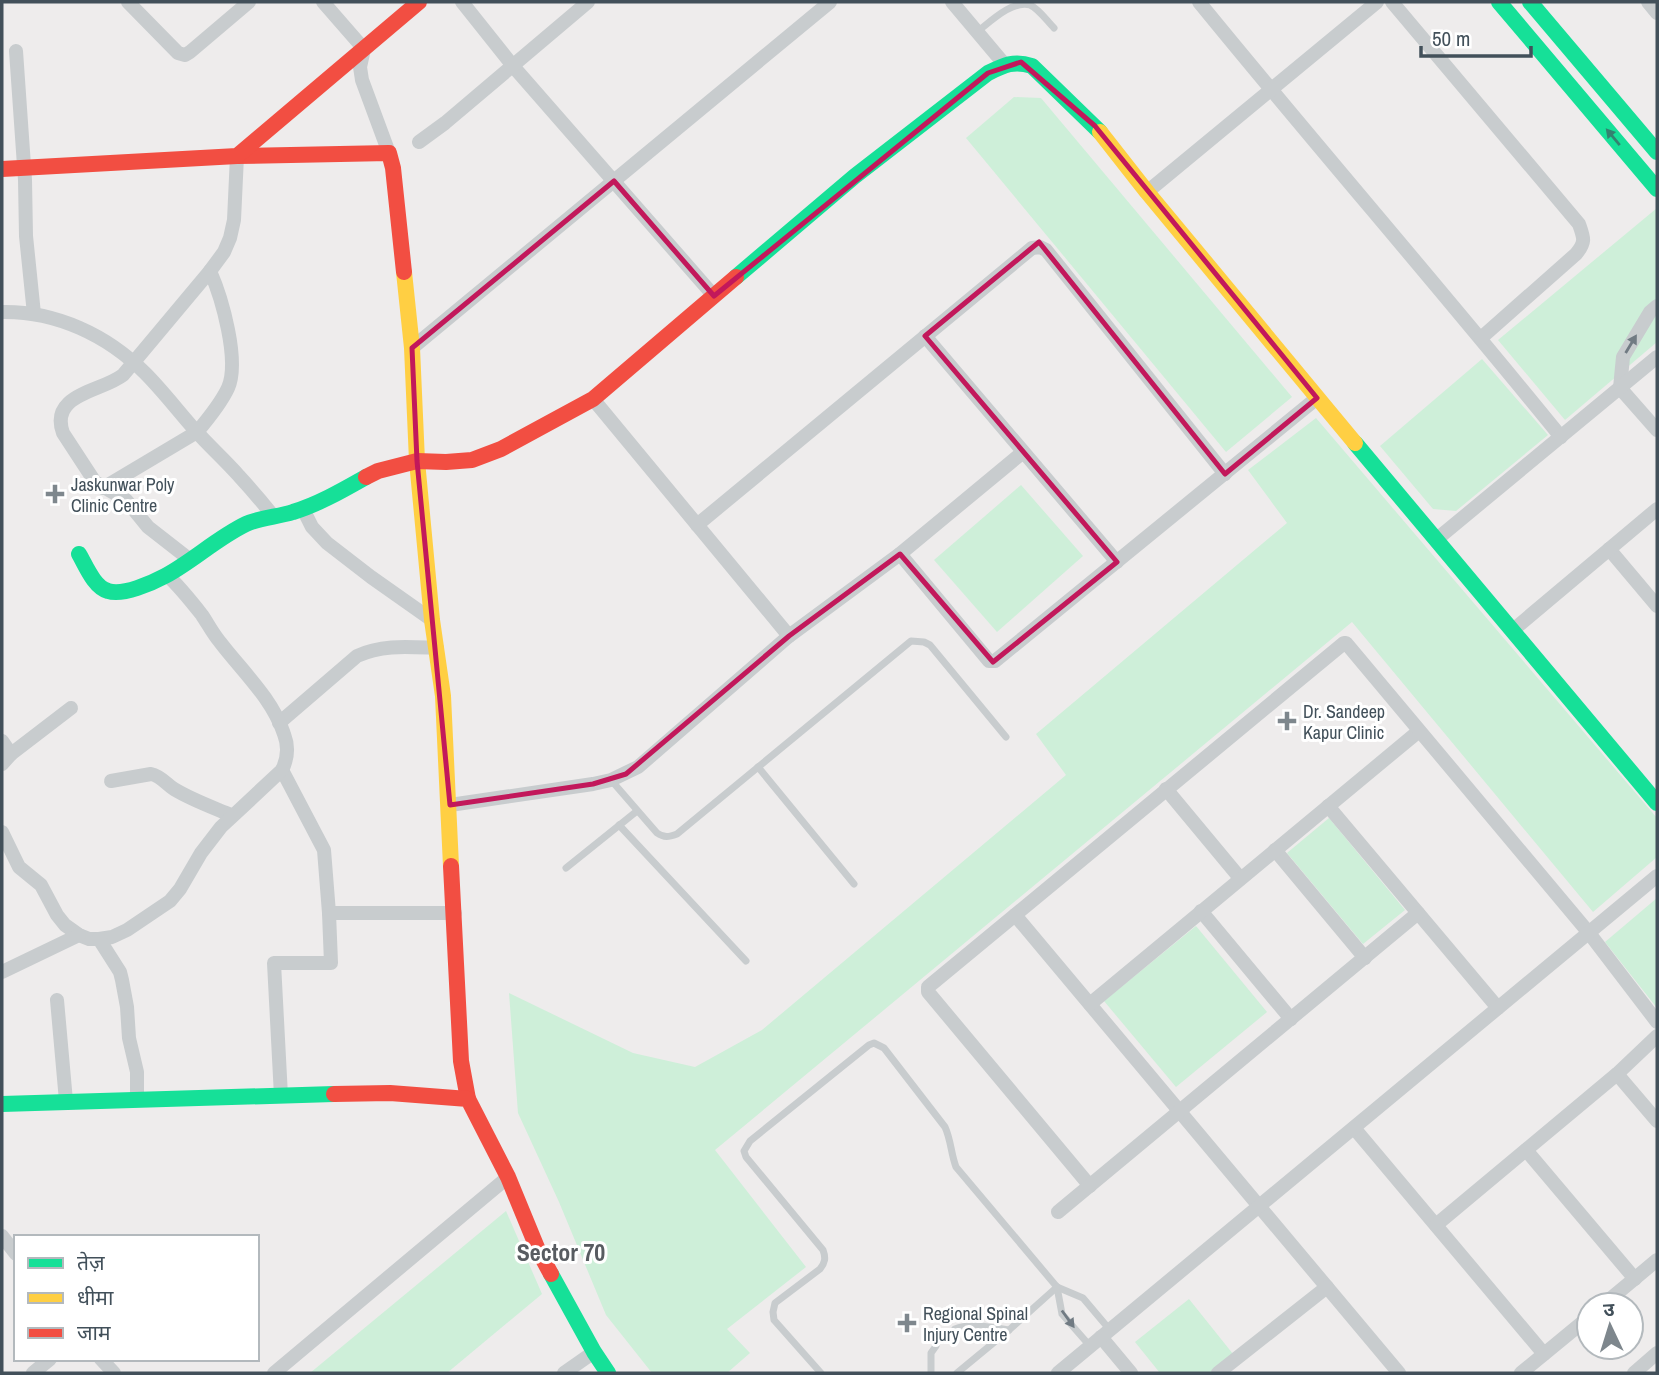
<svg xmlns="http://www.w3.org/2000/svg" width="1659" height="1375" viewBox="0 0 1659 1375" font-family="'Archivo Narrow','Noto Sans Devanagari',sans-serif">
  <style>
    .green { fill: #ceefd9 }
    .lines { fill: none; stroke-linecap: round; stroke-linejoin: round }
    .lane { stroke: #c8ccce; stroke-width: 7 }
    .street { stroke: #c8ccce; stroke-width: 14 }
    .fast { stroke: #16e098; stroke-width: 16 }
    .slow { stroke: #ffcf43; stroke-width: 16 }
    .jam { stroke: #f24e42; stroke-width: 16 }
    .oneway { fill: #338270 }
    .oneway2 { fill: #717b83 }
    .marked { fill: none; stroke: #c2185b; stroke-width: 5; stroke-linejoin: round }
    .poi-dot { fill: #7e878d; stroke: #fff; stroke-width: 2.5 }
    .labels { text-anchor: middle; dominant-baseline: central; stroke-width: 6; stroke-linejoin: round; paint-order: stroke }
    .poi-label { font-size: 18px; fill: #42505a; stroke: #fff; text-anchor: start }
    .district-label { font-size: 24px; font-weight: bold; fill: #585c61; stroke: #fff }
  </style>
  <rect width="100%" height="100%" fill="#eeecec"/>
  <g class="green">
    <path d="M1014 97 1041 98 1292 397 1226 452 966 138Z"/>
    <path d="M1657 208V342L1565 420 1498 340Z"/>
    <path d="M1482 359 1548 435 1456 511 1433 509 1380 446Z"/>
    <path d="M1316 418 1657 818V857L1593 912 1352 622 715 1150 806 1267 727 1329 750 1353 727 1373H652L606 1315 559 1202 518 1113 509 993 633 1053 695 1067 762 1030 1066 775 1036 734 1287 523 1248 470Z"/>
    <path d="M1021 485 1083 556 997 632 934 560Z"/>
    <path d="M1329 818 1405 910 1363 944 1287 853Z"/>
    <path d="M1657 898V1008L1605 942Z"/>
    <path d="M1196 926 1267 1012 1176 1087 1104 1001Z"/>
    <path d="M506 1211 542 1294 447 1373H310Z"/>
    <path d="M1189 1299 1233 1354 1209 1373H1160L1135 1342Z"/>
  </g>
  <g class="lines">
    <g class="lane">
      <path d="M977 32C990 22 1012 0 1030 5 1039 9 1047 21 1054 28"/>
      <path d="M758 767 854 884"/>
      <path d="M611 780 657 833C664 838 669 837 677 834L911 641 924 642 930 645 1006 737"/>
      <path d="M619 825 746 961"/>
      <path d="M566 868 637 811"/>
      <path d="M1057 1287 1083 1298 1110 1330"/>
      <path d="M955 1329C971 1322 992 1328 1009 1330"/>
      <path d="M821 1373 774 1320 773 1312 775 1303 820 1269C825 1263 826 1258 823 1250L746 1157 744 1151 750 1141 869 1045 874 1043 884 1048 945 1127C951 1140 951 1154 956 1167L1057 1287 1062 1314 1090 1346"/>
      <path d="M931 1373V1353L936 1346"/>
      <path d="M957 1373 1009 1330 1057 1287"/>
    </g>
    <g class="street">
      <path d="M128 2 178 53 185 55 190 52 249 2"/>
      <path d="M323 2 364 49 360 67 362 80 389 153"/>
      <path d="M462 2 513 66 714 296"/>
      <path d="M952 2 1005 65"/>
      <path d="M1199 2C1318 148 1442 290 1561 437"/>
      <path d="M1392 2 1579 224C1584 238 1586 242 1576 254L1481 338"/>
      <path d="M1648 2 1657 13"/>
      <path d="M16 51 25 180 26 236 34 314"/>
      <path d="M419 142 445 123 588 2"/>
      <path d="M1147 192 1377 2"/>
      <path d="M1657 306 1650 312 1623 357 1620 388 1657 430"/>
      <path d="M2 312C56 311 107 335 145 373 163 391 178 411 195 430 209 446 225 460 239 476 251 489 263 503 274 517"/>
      <path d="M925 336 1117 562"/>
      <path d="M412 348 830 2"/>
      <path d="M593 399 789 636"/>
      <path d="M103 488 197 432C208 419 221 403 228 388 240 361 222 298 210 271"/>
      <path d="M303 509 312 527 327 543 371 577 432 620"/>
      <path d="M697 525 1032 248 1040 247 1046 250 1225 474"/>
      <path d="M1437 539 1657 357"/>
      <path d="M1609 549 1657 606"/>
      <path d="M900 554 989 661H995L1317 398"/>
      <path d="M189 559 148 527 126 500 95 482 63 433C49 394 101 392 123 375L210 271 224 252 230 238 234 220 237 156"/>
      <path d="M1513 630 1657 509"/>
      <path d="M279 723 357 656C382 644 410 647 437 648"/>
      <path d="M2 741 11 754 2 764"/>
      <path d="M11 754 71 708"/>
      <path d="M282 770 324 850 329 913"/>
      <path d="M111 781 151 774C161 776 166 784 174 789 192 800 212 807 231 815"/>
      <path d="M1166 789 1240 878"/>
      <path d="M450 805 593 784 611 780 638 767 789 636 900 554 1022 453"/>
      <path d="M1328 806 1498 1008"/>
      <path d="M2 832 19 867 41 885 57 915 65 925 79 935 89 939H99L112 937 127 930 170 901 180 889 201 853 221 827 282 770C288 758 289 747 284 734 272 698 242 671 220 642 213 634 208 624 202 615 191 601 180 587 167 575"/>
      <path d="M1275 850 1365 958"/>
      <path d="M1201 911 1291 1019"/>
      <path d="M1015 915 1399 1373"/>
      <path d="M99 939 120 972 122 980 127 1007 129 1038 137 1072V1100"/>
      <path d="M2 972 79 935"/>
      <path d="M57 1000 66 1101"/>
      <path d="M1090 1004 1419 731"/>
      <path d="M1617 1074 1657 1121"/>
      <path d="M281 1096 274 963H331L329 913H455"/>
      <path d="M1354 1128 1544 1354"/>
      <path d="M1526 1150 1635 1279"/>
      <path d="M1090 1186 928 992V987L1344 643H1346L1589 933 1657 1022"/>
      <path d="M1058 1212 1418 913"/>
      <path d="M1436 1225 1617 1074 1657 1036"/>
      <path d="M2 1236 16 1254"/>
      <path d="M1603 1305 1657 1260"/>
      <path d="M1101 1337 1131 1373"/>
      <path d="M101 1359 114 1373"/>
      <path d="M33 1373 50 1359"/>
      <path d="M274 1373 508 1177"/>
      <path d="M564 1373 594 1352"/>
      <path d="M1058 1373 1657 876"/>
      <path d="M1218 1373 1327 1287"/>
      <path d="M1521 1373 1589 1317"/>
      <path d="M1634 1373 1657 1353"/>
    </g>
    <g class="fast">
      <path d="M1499 2 1657 189"/>
      <path d="M1530 2 1657 152"/>
      <path d="M736 277 855 176 988 73C1004 65 1014 60 1032 66L1100 132"/>
      <path d="M1355 443 1657 803"/>
      <path d="M79 554C86 566 94 587 108 591 123 596 152 583 165 576 193 561 217 538 246 524 261 517 278 517 293 512 319 504 343 490 366 477"/>
      <path d="M2 1104 334 1094"/>
      <path d="M551 1274 594 1352 608 1373"/>
    </g>
    <g class="slow">
      <path d="M1100 132 1147 192 1355 443"/>
      <path d="M404 272 412 348 417 461 432 620 443 696 451 866"/>
    </g>
    <g class="jam">
      <path d="M237 156 389 153 393 168 404 272"/>
      <path d="M2 169 237 156 419 2"/>
      <path d="M366 477 378 471 417 461 446 462 472 460 501 449 593 399 736 277"/>
      <path d="M451 866 461 1061 468 1099"/>
      <path d="M334 1094 390 1093 468 1099 508 1177 538 1250 551 1274"/>
    </g>
  </g>
  <defs><path id="oneway-solid" d="M-6-.8H1V-3.2L6.5 0L1 3.2V.8H-6Z" transform="scale(1.75)"/></defs>
  <use class="oneway" href="#oneway-solid" transform="translate(1613 137) rotate(-130)"/>
  <g class="oneway2">
    <use href="#oneway-solid" transform="translate(1631 344) rotate(-59)"/>
    <use href="#oneway-solid" transform="translate(1068 1319) rotate(54)"/>
  </g>
  <path class="marked" d="M1021 62 1095 126 1317 398 1225 474 1039 242 925 336 1117 562 993 662 900 554 789 636 626 774 593 784 450 805 417 461 412 348 614 181 714 296 988 73Z"/>
  <g class="poi-dot">
    <path d="M51.5 483.5h7v7h7v7h-7v7h-7v-7h-7v-7h7z"/>
    <path d="M1283.5 710.5h7v7h7v7h-7v7h-7v-7h-7v-7h7z"/>
    <path d="M903.5 1312.5h7v7h7v7h-7v7h-7v-7h-7v-7h7z"/>
  </g>
  <g class="labels">
    <g class="poi-label">
      <text x="71" y="484">Jaskunwar Poly<tspan x="71" dy="21">Clinic Centre</tspan></text>
      <text x="1303" y="711">Dr. Sandeep<tspan x="1303" dy="21">Kapur Clinic</tspan></text>
      <text x="923" y="1313">Regional Spinal<tspan x="923" dy="21">Injury Centre</tspan></text>
    </g>
    <g class="district-label">
      <text x="561" y="1252">Sector 70</text>
    </g>
  </g>
  <rect width="1659" height="1375" fill="none" stroke="#42505a" stroke-width="7"/>
  <rect x="14" y="1235" width="245" height="126" fill="#ffffff" stroke="#b3b9bd" stroke-width="2"/>
  <rect x="28" y="1258" width="35" height="10" fill="#16e098" stroke="#b3b9bd" stroke-width="2"/>
  <text x="77" y="1270" font-size="21" fill="#42505a">तेज़</text>
  <rect x="28" y="1293" width="35" height="10" fill="#ffcf43" stroke="#b3b9bd" stroke-width="2"/>
  <text x="77" y="1305" font-size="21" fill="#42505a">धीमा</text>
  <rect x="28" y="1328" width="35" height="10" fill="#f24e42" stroke="#b3b9bd" stroke-width="2"/>
  <text x="77" y="1340" font-size="21" fill="#42505a">जाम</text>
  <g transform="translate(1610 1326) rotate(356)"><circle r="33" fill="#ffffff" stroke="#b3b9bd" stroke-width="2"/>
  <path d="M0-5L12 26L0 18L-12 26Z" fill="#7e878d"/>
  <text y="-10" font-size="19" font-weight="bold" text-anchor="middle" fill="#42505a">उ</text>
  </g>
  <path d="M1421 46v10h110v-10" fill="none" stroke="#42505a" stroke-width="3.5"/>
  <text x="1432" y="46" font-size="21" fill="#42505a" stroke="#ffffff" stroke-width="5" paint-order="stroke">50 m</text>
</svg>
